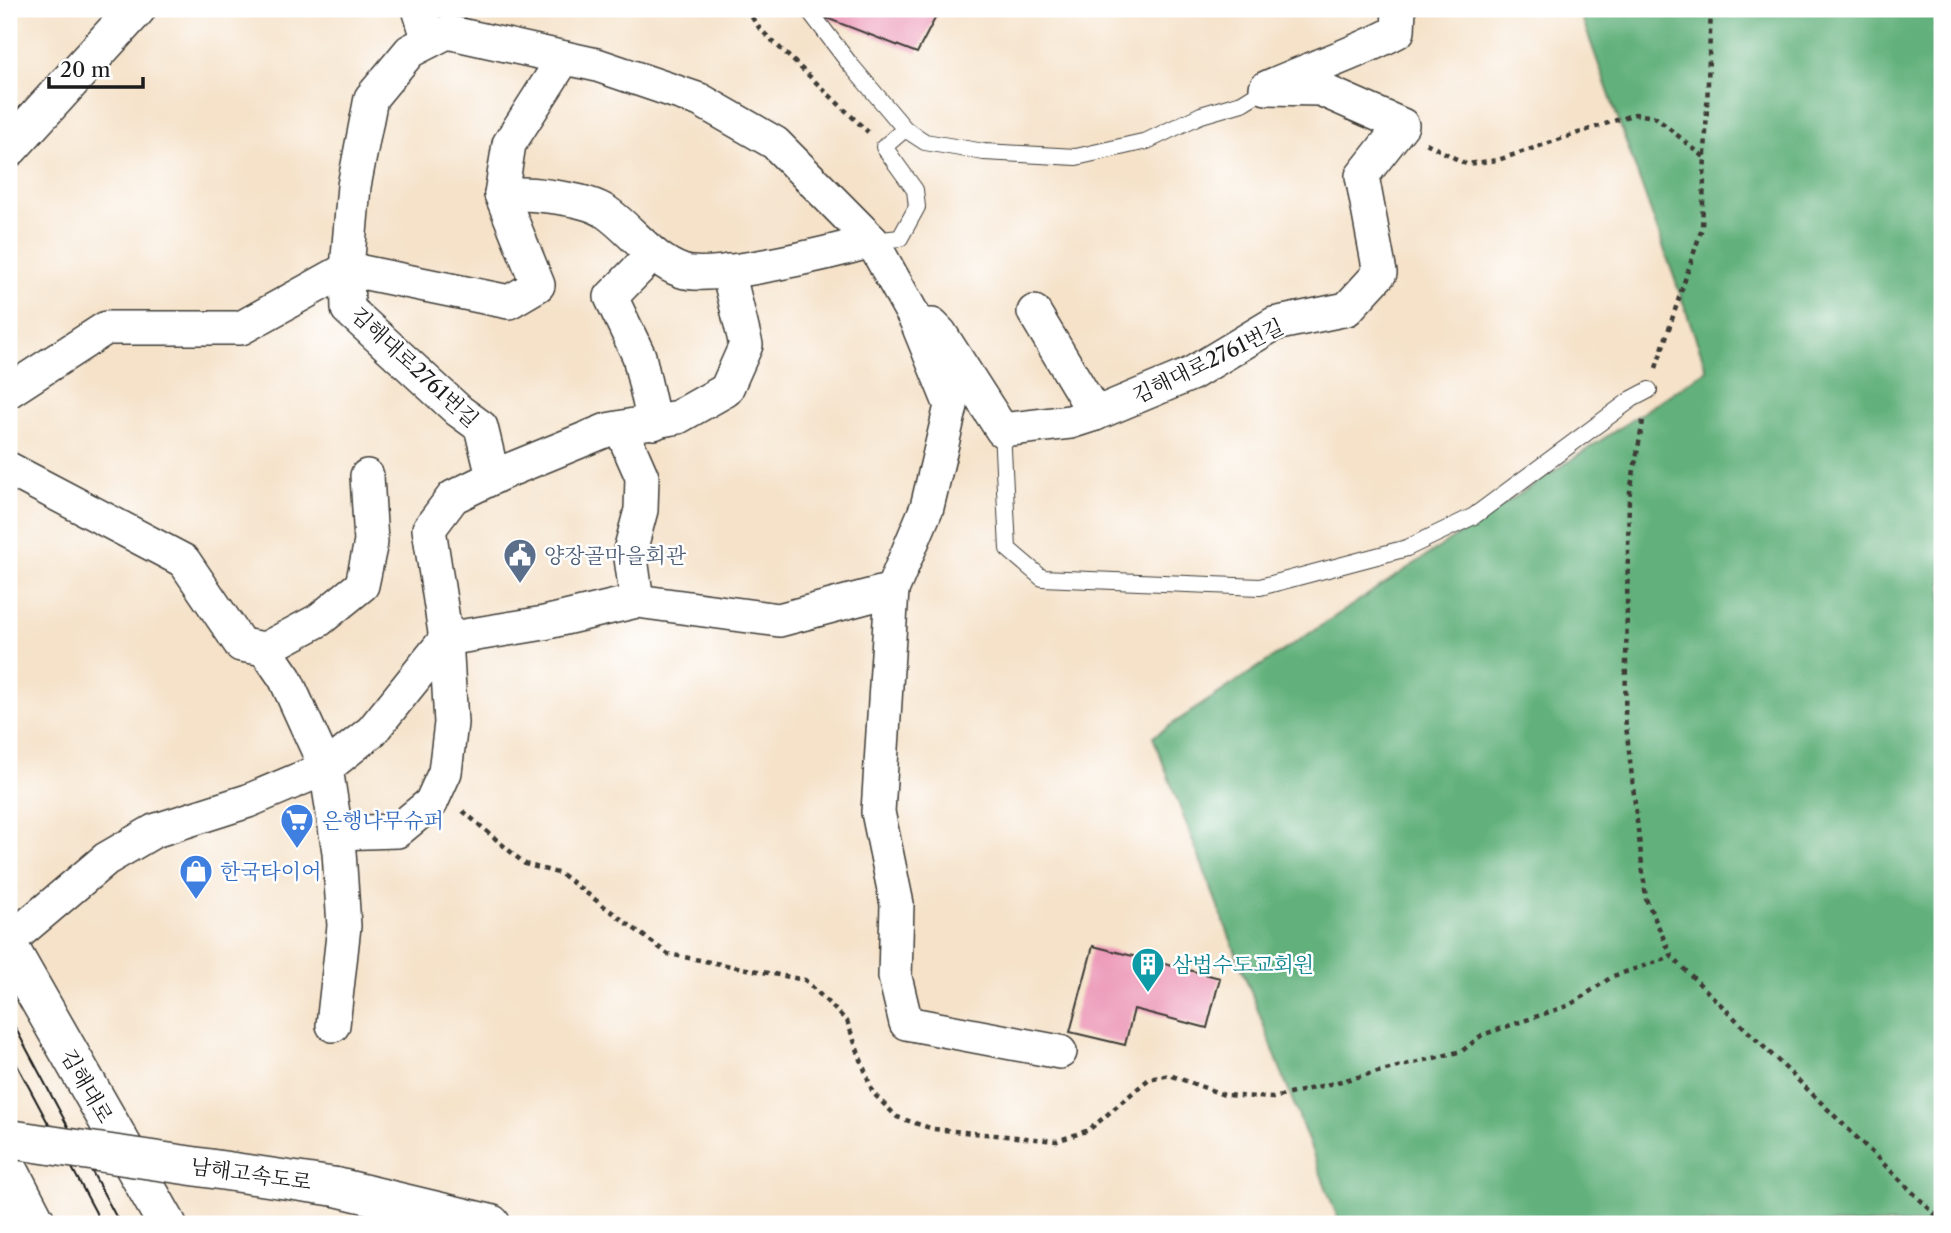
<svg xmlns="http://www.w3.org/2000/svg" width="1951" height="1233" viewBox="0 0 1951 1233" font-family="'Libre Caslon Text','Noto Serif KR',serif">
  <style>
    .forest { fill: #62b17c; stroke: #3f664c; stroke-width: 2 }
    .building { fill: #ed9bb9 }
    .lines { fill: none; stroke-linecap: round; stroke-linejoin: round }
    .lane-casing { stroke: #3d3a36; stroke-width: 18 }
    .street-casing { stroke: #3d3a36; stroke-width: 36 }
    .primary-casing { stroke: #3d3a36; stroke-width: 41 }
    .highway-casing { stroke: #3d3a36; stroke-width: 41 }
    .path { stroke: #3d3a36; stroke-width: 4.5; stroke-dasharray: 5 5; stroke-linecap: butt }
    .lane { stroke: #fff; stroke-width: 16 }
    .street { stroke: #fff; stroke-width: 33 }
    .primary { stroke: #fff; stroke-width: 38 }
    .highway { stroke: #fff; stroke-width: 38 }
    .tram { stroke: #1c1c1c; stroke-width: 2 }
    .highway-bridge-casing { stroke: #3d3a36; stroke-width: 41; stroke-linecap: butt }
    .highway-bridge { stroke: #fff; stroke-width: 38 }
    .labels { text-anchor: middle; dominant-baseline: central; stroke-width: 5; stroke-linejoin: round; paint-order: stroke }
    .street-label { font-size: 21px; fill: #1c1c1c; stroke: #fff }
    .service-label { font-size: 21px; fill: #4e5e75; stroke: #fff; text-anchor: start }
    .shop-label { font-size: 21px; fill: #366cbe; stroke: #fff; text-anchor: start }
    .culture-label { font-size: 21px; fill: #0d838f; stroke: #fff; text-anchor: start }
  </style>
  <rect width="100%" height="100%" fill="#fff"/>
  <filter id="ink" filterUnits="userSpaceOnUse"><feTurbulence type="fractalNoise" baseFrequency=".0143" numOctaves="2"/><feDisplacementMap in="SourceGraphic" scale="14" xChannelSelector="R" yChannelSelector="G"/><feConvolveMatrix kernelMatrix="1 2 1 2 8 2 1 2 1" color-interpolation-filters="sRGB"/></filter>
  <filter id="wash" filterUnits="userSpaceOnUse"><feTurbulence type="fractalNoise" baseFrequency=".00686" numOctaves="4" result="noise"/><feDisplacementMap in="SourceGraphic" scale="28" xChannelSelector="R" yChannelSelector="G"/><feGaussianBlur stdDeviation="1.57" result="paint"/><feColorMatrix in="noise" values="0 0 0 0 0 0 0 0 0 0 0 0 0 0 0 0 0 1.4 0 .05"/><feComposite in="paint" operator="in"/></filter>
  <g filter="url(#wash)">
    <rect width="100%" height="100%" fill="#f5e2c9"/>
    <path class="forest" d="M1579 9H1942V1224H1340L1153 737 1707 370Z"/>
    <g id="blocks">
      <g class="building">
        <path d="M824 9H940L917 53 821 16Z"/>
        <path d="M1093 946 1220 978 1207 1028 1134 1009 1125 1045 1070 1032Z"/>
      </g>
    </g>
  </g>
  <g filter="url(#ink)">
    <use href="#blocks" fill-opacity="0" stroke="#3d3a36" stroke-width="2"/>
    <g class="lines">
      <defs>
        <g id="lane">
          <path d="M808 9 849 63 905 129 925 142 984 152 1076 157 1147 141 1201 115 1242 103 1266 88"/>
          <path d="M872 241 900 238 917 207 915 190 884 147 905 129"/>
          <path d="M1002 430 1008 549 1042 578 1260 587 1407 548 1474 516 1632 399 1649 390"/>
        </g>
        <g id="street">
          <path d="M419 9 429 41"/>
          <path d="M564 58 509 144 501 194C528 193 584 197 606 212 632 230 651 260 682 271 712 282 837 251 872 241"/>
          <path d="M653 254 611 297 639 356 654 423"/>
          <path d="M1034 312 1095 414"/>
          <path d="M932 325 940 333 1002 430 1070 422 1095 414 1191 374 1274 324 1347 309 1380 273 1362 176 1402 125 1320 89 1266 88C1310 68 1356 54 1398 31L1399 9"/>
          <path d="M9 391 106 328H241L347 269 354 186 371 98 410 51 447 32 597 65 700 100 775 143 872 241 916 320 951 406 927 507 892 590 779 620 637 601 544 623 446 639 372 731 326 768 248 801 154 831 106 859 9 941"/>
          <path d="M621 429 642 477 641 510 630 551 637 601"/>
          <path d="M9 469 184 561 241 645 265 649 319 620 362 585 371 542 367 476"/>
          <path d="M493 477 481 427 459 411 348 309 347 269 509 302 538 285 501 194"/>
          <path d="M892 590 878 812 897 904 895 977 906 1023 1060 1052"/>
          <path d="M265 649 285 678 326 768 339 852 344 926 333 1025"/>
          <path d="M336 833 397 831 431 803 445 772 451 723 446 639 429 529 453 497 502 473 607 430 678 417 726 390 746 345 728 271"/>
        </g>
        <g id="primary">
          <path d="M9 947 167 1224"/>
          <path d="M9 1170 37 1224"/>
        </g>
        <g id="highway">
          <path d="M9 148 136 9"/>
          <path d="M336 1187 491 1224"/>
        </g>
      </defs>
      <use href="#lane" class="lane-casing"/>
      <use href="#street" class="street-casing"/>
      <use href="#primary" class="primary-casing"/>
      <use href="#highway" class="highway-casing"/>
      <g class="path">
        <path d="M746 9 760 29 868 132"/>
        <path d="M1426 143 1466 164 1498 160 1635 114 1655 117 1704 157"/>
        <path d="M1656 368 1702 228 1711 9"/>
        <path d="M1643 421 1629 497 1625 717 1646 899 1672 957 1942 1221"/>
        <path d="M463 811 525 864 561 874 668 954 805 980 847 1021 873 1093 897 1117 933 1129 1057 1141 1089 1130 1149 1079 1170 1075 1224 1095 1273 1098 1462 1051 1482 1035 1570 1005 1613 976 1672 957"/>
      </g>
      <use href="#lane" class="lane"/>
      <use href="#street" class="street"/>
      <use href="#primary" class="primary"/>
      <use href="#highway" class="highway"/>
      <g class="tram">
        <path d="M9 1016 120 1224"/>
        <path d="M9 1050 102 1224"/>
      </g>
      <defs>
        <path id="highway-bridge" d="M9 1139 336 1187"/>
      </defs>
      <use href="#highway-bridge" class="highway-bridge-casing"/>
      <use href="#highway-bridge" class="highway-bridge"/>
    </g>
  </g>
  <defs>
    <symbol id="civic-pin" viewBox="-11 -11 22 30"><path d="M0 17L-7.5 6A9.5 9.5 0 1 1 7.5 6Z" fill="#5c6f8a" stroke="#fff"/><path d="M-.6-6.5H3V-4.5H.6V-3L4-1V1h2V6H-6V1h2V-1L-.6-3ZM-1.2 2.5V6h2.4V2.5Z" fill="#fff"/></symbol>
    <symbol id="supermarket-pin" viewBox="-11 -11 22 30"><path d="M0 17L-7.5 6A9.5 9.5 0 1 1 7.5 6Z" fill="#3f7fe0" stroke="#fff"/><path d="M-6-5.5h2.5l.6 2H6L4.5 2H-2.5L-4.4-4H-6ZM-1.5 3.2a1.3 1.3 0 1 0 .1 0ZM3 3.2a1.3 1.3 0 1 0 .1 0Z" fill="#fff"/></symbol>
    <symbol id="shop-pin" viewBox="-11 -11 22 30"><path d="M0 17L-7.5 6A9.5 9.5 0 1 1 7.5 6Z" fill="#3f7fe0" stroke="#fff"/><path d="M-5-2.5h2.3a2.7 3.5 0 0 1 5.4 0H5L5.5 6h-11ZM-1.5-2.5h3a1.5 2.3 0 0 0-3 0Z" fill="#fff"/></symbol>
    <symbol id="building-pin" viewBox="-11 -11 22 30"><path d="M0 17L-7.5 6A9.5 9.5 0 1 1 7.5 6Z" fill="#0f9aa8" stroke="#fff"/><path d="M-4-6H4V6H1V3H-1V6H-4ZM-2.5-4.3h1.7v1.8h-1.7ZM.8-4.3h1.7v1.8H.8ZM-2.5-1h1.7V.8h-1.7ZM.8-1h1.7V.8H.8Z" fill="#fff"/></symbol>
  </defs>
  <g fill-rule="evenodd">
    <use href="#civic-pin" x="501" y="536" width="38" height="52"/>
    <use href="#supermarket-pin" x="278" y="801" width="38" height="52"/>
    <use href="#shop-pin" x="177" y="852" width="38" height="52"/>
    <use href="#building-pin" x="1129" y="945" width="38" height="52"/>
  </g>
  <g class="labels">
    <g class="street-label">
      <text transform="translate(1208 361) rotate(-26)">김해대로2761번길</text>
      <text transform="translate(415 367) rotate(43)">김해대로2761번길</text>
      <text transform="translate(87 1086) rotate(60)">김해대로</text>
      <text transform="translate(251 1174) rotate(8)">남해고속도로</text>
    </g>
    <g class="service-label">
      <text x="544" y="555">양장골마을회관</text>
    </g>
    <g class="shop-label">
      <text x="322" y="820">은행나무슈퍼</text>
      <text x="220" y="871">한국타이어</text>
    </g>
    <g class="culture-label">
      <text x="1172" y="964">삼법수도교회원</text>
    </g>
  </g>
  <rect width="1951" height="1233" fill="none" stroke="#fff" stroke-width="35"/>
  <path d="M49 77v10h94v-10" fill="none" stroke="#1c1c1c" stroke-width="3.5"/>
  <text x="60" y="77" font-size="21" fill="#1c1c1c" stroke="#ffffff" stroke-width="5" paint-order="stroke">20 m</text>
</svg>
